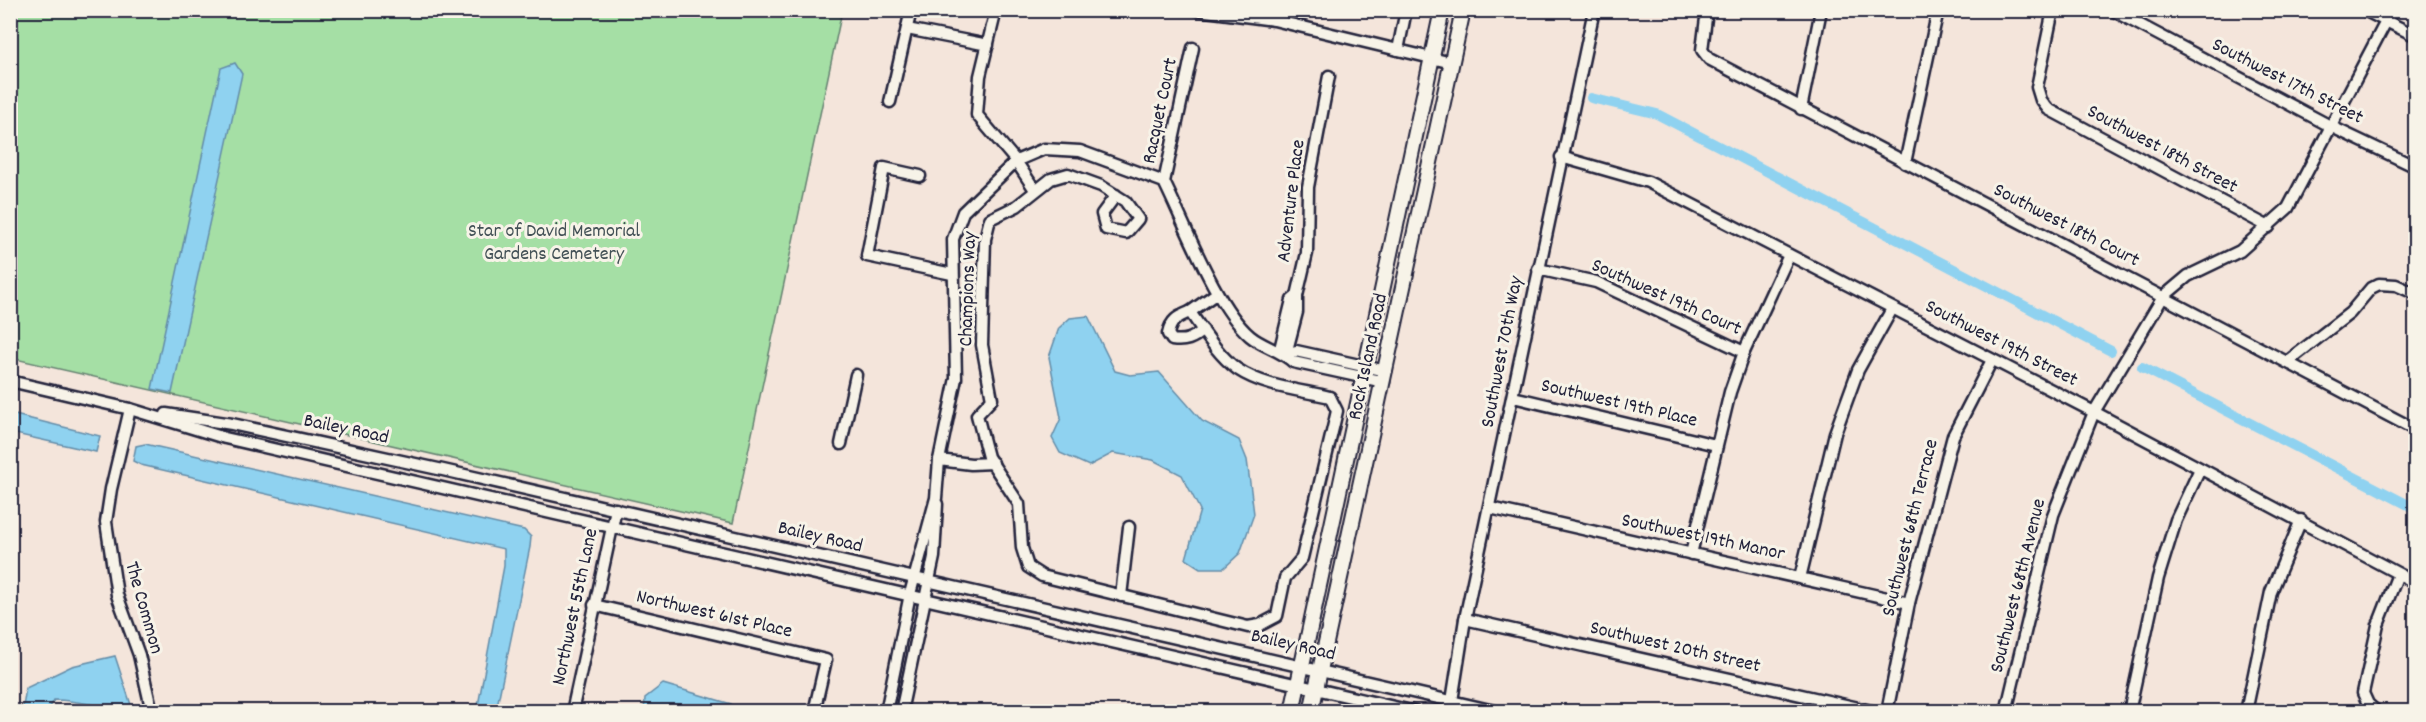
<svg xmlns="http://www.w3.org/2000/svg" width="2426" height="722" viewBox="0 0 2426 722" font-family="Dekko,sans-serif">
  <style>
    .green { fill: #a5dfa5; stroke: #648070; stroke-width: 1.5 }
    .water { fill: #8fd2f0; stroke: #638ca8; stroke-width: 1.5 }
    .lines { fill: none; stroke-linecap: round; stroke-linejoin: round }
    .canal { stroke: #8fd2f0; stroke-width: 10 }
    .minor-casing { stroke: #22223b; stroke-width: 15 }
    .major-casing { stroke: #22223b; stroke-width: 18 }
    .minor { stroke: #f7f3e8; stroke-width: 10 }
    .major { stroke: #f7f3e8; stroke-width: 14 }
    .labels { text-anchor: middle; dominant-baseline: central; stroke-width: 6; stroke-linejoin: round; paint-order: stroke }
    .street-label { font-size: 20px; fill: #22223b; stroke: #f7f3e8 }
    .park-label { font-size: 20px; fill: #435156; stroke: #f7f3e8 }
  </style>
  <rect width="100%" height="100%" fill="#f4e5db"/>
  <filter id="ink" filterUnits="userSpaceOnUse"><feTurbulence type="fractalNoise" baseFrequency=".0167" numOctaves="2"/><feDisplacementMap in="SourceGraphic" scale="12" xChannelSelector="R" yChannelSelector="G"/><feConvolveMatrix kernelMatrix="1 2 1 2 8 2 1 2 1" color-interpolation-filters="sRGB"/></filter>
  <g filter="url(#ink)">
    <path class="green" d="M10 11H842L733 523 11 358Z"/>
    <g class="water">
      <path d="M235 63 242 74 172 393 152 389 221 68Z"/>
      <path d="M1088 316 1115 371 1130 375 1159 372 1202 421 1239 440 1247 460 1254 514 1240 553 1224 568H1200L1186 559 1200 510 1182 475 1153 460 1113 453 1089 466 1060 453 1052 438 1061 418 1049 357 1059 328 1070 318Z"/>
      <path d="M11 414 100 436 96 452 11 433Z"/>
      <path d="M145 444 524 530 531 537 530 547 496 711H477L504 566V549L141 465 133 461 136 446Z"/>
      <path d="M115 656 133 711C106 709 81 700 54 700L48 711H26L23 707 26 688 72 666Z"/>
      <path d="M663 684 731 704 736 711H644L645 698Z"/>
    </g>
    <g class="lines">
      <g class="canal">
        <path d="M1591 98 1657 114 2111 351"/>
        <path d="M2142 367 2416 509"/>
      </g>
      <defs>
        <g id="minor">
          <path d="M996 10 980 76 977 115 1016 161 1035 190"/>
          <path d="M1198 10 1274 20 1452 63"/>
          <path d="M1707 10 1702 50 1709 59 2416 430"/>
          <path d="M2053 10 2037 87 2041 100 2048 109 2269 227"/>
          <path d="M2112 10 2332 127 2416 167"/>
          <path d="M2364 10 2416 36"/>
          <path d="M907 29 988 45"/>
          <path d="M1398 50 1406 10"/>
          <path d="M890 102 911 10"/>
          <path d="M1801 109 1821 10"/>
          <path d="M1561 157 1648 182 2094 412 2416 583"/>
          <path d="M1905 163 1938 10"/>
          <path d="M920 176 884 168 867 256 952 274"/>
          <path d="M1164 182 1193 48"/>
          <path d="M1116 195 1102 214 1106 229 1126 233 1138 219 1125 201 1101 186 1068 174 1051 179 1017 206 990 219 985 239 982 345 992 399 977 415 988 457 1019 504 1022 548 1028 567 1042 576 1248 627 1260 625 1277 616 1285 578 1302 558 1337 411 1330 397C1300 390 1264 387 1237 369 1218 355 1204 332 1190 312 1177 317 1171 320 1168 334L1172 340C1185 342 1193 339 1203 330"/>
          <path d="M1538 269 1596 282 1744 352"/>
          <path d="M1190 312 1217 293"/>
          <path d="M1280 349 1292 300 1297 296"/>
          <path d="M1286 354 1297 312V296L1307 253 1308 187 1329 76"/>
          <path d="M1286 354 1296 351 1386 371"/>
          <path d="M2287 362 2350 313 2371 288 2379 284 2396 285 2416 294"/>
          <path d="M10 381 130 409 225 438 1416 712"/>
          <path d="M1513 397 1716 445"/>
          <path d="M130 409 111 489 106 522 117 595 139 655 152 712"/>
          <path d="M166 414 232 424 443 470 1499 712"/>
          <path d="M841 444 856 375"/>
          <path d="M939 460 971 464 993 463"/>
          <path d="M1490 508 1909 603"/>
          <path d="M1691 554 1730 392 1744 352 1789 255"/>
          <path d="M1800 578 1835 433 1858 370 1892 309"/>
          <path d="M1121 596 1129 527"/>
          <path d="M594 605 826 660 814 712"/>
          <path d="M1465 619 1876 712"/>
          <path d="M1452 701 1465 619 1594 10"/>
          <path d="M572 712 616 509"/>
          <path d="M886 712 910 594 936 498 939 460 956 378 953 239 963 212 1016 161 1044 149 1080 151 1164 182C1185 224 1216 307 1250 336 1263 347 1281 350 1293 362L1384 382"/>
          <path d="M901 712 934 557 937 504"/>
          <path d="M1887 712 1909 603 1953 436 1992 360"/>
          <path d="M2006 712 2053 515 2094 412 2163 297 2188 276 2240 251 2288 208 2392 10"/>
          <path d="M2129 712 2158 578 2176 520 2200 469"/>
          <path d="M2246 712 2271 592 2301 520"/>
          <path d="M2377 712 2368 704 2363 693 2378 625 2398 574"/>
        </g>
        <g id="major">
          <path d="M1292 712 1442 10"/>
          <path d="M1311 712 1463 10"/>
        </g>
      </defs>
      <use href="#minor" class="minor-casing"/>
      <use href="#major" class="major-casing"/>
      <use href="#minor" class="minor"/>
      <use href="#major" class="major"/>
    </g>
  </g>
  <g class="labels">
    <g class="street-label">
      <text transform="translate(2287 82) rotate(27)">Southwest 17th Street</text>
      <text transform="translate(1161 111) rotate(-78)">Racquet Court</text>
      <text transform="translate(2162 150) rotate(28)">Southwest 18th Street</text>
      <text transform="translate(1292 201) rotate(-83)">Adventure Place</text>
      <text transform="translate(2066 226) rotate(27)">Southwest 18th Court</text>
      <text transform="translate(969 289) rotate(-88)">Champions Way</text>
      <text transform="translate(1666 298) rotate(24)">Southwest 19th Court</text>
      <text transform="translate(2001 344) rotate(27)">Southwest 19th Street</text>
      <text transform="translate(1503 352) rotate(-79)">Southwest 70th Way</text>
      <text transform="translate(1369 357) rotate(-78)">Rock Island Road</text>
      <text transform="translate(1619 404) rotate(13)">Southwest 19th Place</text>
      <text transform="translate(346 430) rotate(12)">Bailey Road</text>
      <text transform="translate(1911 528) rotate(-76)">Southwest 68th Terrace</text>
      <text transform="translate(820 538) rotate(13)">Bailey Road</text>
      <text transform="translate(1703 538) rotate(12)">Southwest 19th Manor</text>
      <text transform="translate(2019 586) rotate(-76)">Southwest 68th Avenue</text>
      <text transform="translate(576 607) rotate(-78)">Northwest 55th Lane</text>
      <text transform="translate(143 608) rotate(74)">The Common</text>
      <text transform="translate(714 615) rotate(13)">Northwest 61st Place</text>
      <text transform="translate(1293 646) rotate(13)">Bailey Road</text>
      <text transform="translate(1675 648) rotate(13)">Southwest 20th Street</text>
    </g>
    <g class="park-label">
      <text x="554" y="232">Star of David Memorial<tspan x="554" dy="23">Gardens Cemetery</tspan></text>
    </g>
  </g>
  <rect width="2426" height="722" fill="none" stroke="#f7f3e8" stroke-width="36"/>
  <rect x="18" y="18" width="2390" height="686" fill="none" stroke="#22223b" stroke-width="2" filter="url(#ink)"/>
</svg>
